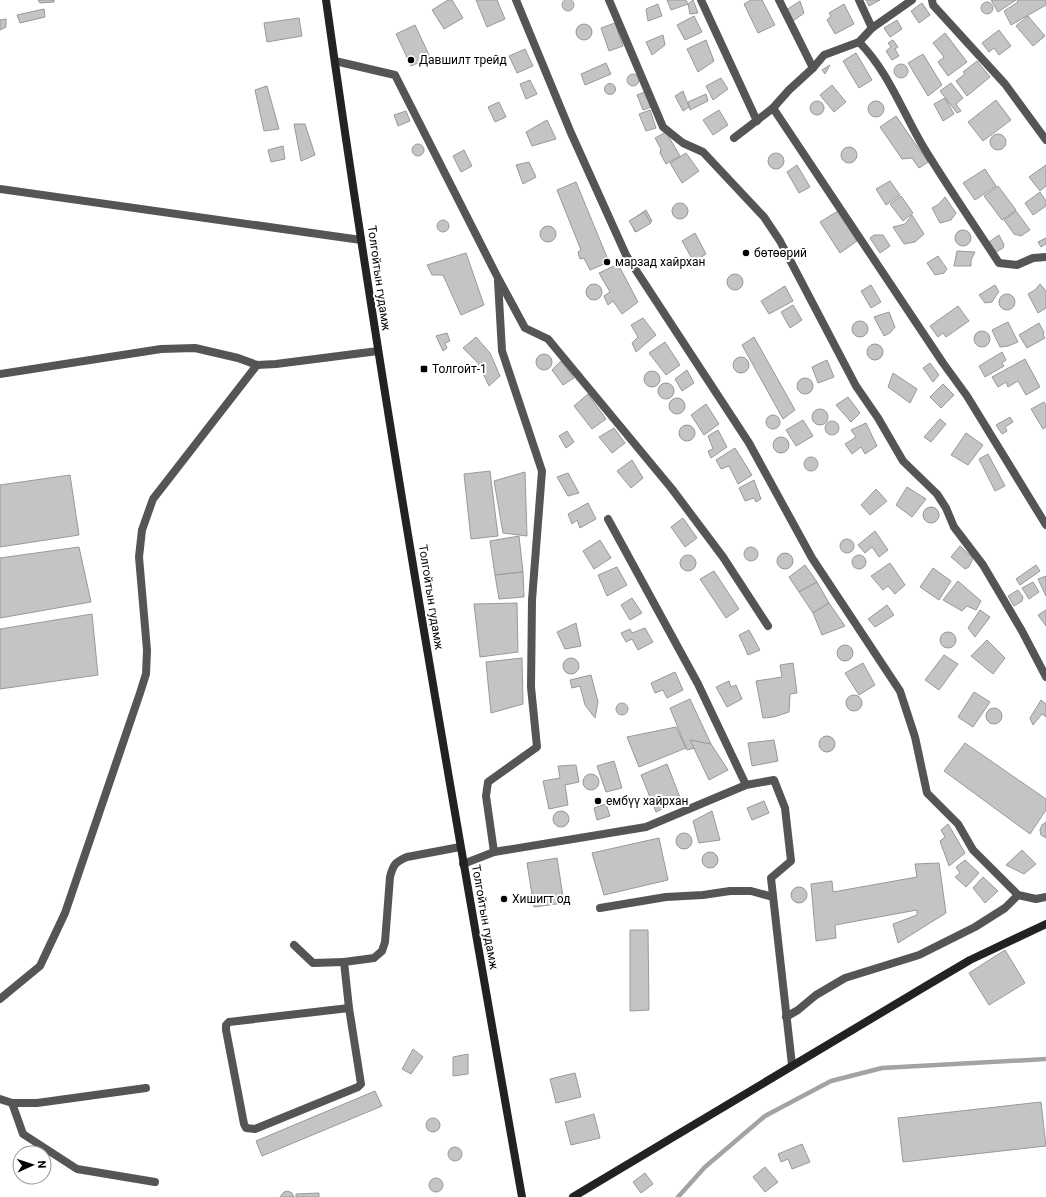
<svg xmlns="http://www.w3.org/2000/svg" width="1046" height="1197" viewBox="0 0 1046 1197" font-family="Roboto,sans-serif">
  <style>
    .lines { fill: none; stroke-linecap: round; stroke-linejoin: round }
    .stream { stroke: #a3a3a3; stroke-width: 4.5 }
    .building { fill: #c4c4c4; stroke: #999 }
    .lane { stroke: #555; stroke-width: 8 }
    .street { stroke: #555; stroke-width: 8 }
    .secondary { stroke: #222; stroke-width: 8 }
    .poi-dot { fill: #000; stroke: #fff; stroke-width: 1.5 }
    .labels { text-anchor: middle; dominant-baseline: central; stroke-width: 4; stroke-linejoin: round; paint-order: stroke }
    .poi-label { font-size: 12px; fill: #000; stroke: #fff; text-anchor: start }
    .street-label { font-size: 12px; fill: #000; stroke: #fff }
  </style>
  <rect width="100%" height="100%" fill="#fff"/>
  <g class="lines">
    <path class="stream" d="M678 1197 705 1167 765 1116 831 1081 882 1068 1046 1059"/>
  </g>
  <g class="building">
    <circle cx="568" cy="5" r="6"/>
    <path d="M38 0H54V2L40 3Z"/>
    <path d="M448 0H452L463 18 444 29 432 10Z"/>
    <path d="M476 0H497L505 19 487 27Z"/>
    <path d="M667 0H686L688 4 671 10Z"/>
    <path d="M693 0 698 13 690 14 688 4Z"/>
    <path d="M751 0H762L775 25 758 33 744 4Z"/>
    <path d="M866 0H880L869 6Z"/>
    <path d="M991 0H1016L998 12Z"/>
    <path d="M1017 0H1046V5L1011 25 1004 11 1018 2Z"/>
    <path d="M800 1 804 13 793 21 786 10Z"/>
    <circle cx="987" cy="8" r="6"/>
    <path d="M922 3 930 15 919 23 911 11Z"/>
    <path d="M658 4 662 16 648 21 646 9Z"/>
    <path d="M844 4 854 24 835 34 827 20 831 16 829 13Z"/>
    <path d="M44 9 45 17 20 23 17 15Z"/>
    <path d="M694 16 702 32 685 40 677 25Z"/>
    <path d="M1028 16 1045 36 1033 46 1016 26Z"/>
    <path d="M299 18 302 36 267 42 264 23Z"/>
    <path d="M6 19V27L0 30V20Z"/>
    <path d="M897 20 902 29 890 37 884 28Z"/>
    <path d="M615 23 623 46 609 51 601 28Z"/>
    <circle cx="584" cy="32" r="8"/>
    <path d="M415 25 430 57 411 66 396 34Z"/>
    <path d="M999 30 1011 46 999 55 994 48 989 52 982 43Z"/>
    <path d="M945 33 967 62 948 76 938 62 944 57 933 43Z"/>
    <path d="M663 35 665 45 652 55 646 42Z"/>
    <path d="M706 40 714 61 698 72 687 49Z"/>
    <path d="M893 40 898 47 895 49 899 56 892 60 886 51 891 47 888 43Z"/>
    <path d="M525 49 533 66 517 73 509 56Z"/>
    <path d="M856 53 872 80 859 88 843 61Z"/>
    <path d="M923 54 942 85 928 96 908 63Z"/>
    <path d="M977 61 990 77 967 96 956 81 965 74 963 72Z"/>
    <path d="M606 63 611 74 585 85 581 74Z"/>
    <circle cx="901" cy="71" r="7"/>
    <path d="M830 65 825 74 822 70Z"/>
    <circle cx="633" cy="80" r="6"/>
    <path d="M721 78 728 89 713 100 706 86Z"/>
    <path d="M530 80 537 94 526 99 520 84Z"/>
    <path d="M951 83 963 98 956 104 961 111 957 113 940 91Z"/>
    <circle cx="610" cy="89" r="5.5"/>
    <path d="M832 85 846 102 834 112 820 95Z"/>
    <path d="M267 86 279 129 264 131 255 90Z"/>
    <path d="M683 91 689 107 683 111 675 96Z"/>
    <path d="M645 92 651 107 643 110 637 95Z"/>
    <path d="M706 94 708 101 690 110 688 102Z"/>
    <path d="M945 98 954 114 943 121 934 104Z"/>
    <path d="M996 100 1011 120 983 141 968 122Z"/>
    <circle cx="817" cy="108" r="7"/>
    <circle cx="876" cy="109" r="8"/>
    <path d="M499 102 506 117 495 122 488 107Z"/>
    <path d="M650 110 656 128 646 131 639 114Z"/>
    <path d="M719 110 728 125 713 135 703 120Z"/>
    <path d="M406 111 410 121 398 126 394 115Z"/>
    <path d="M896 116 928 162 919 168 912 158 902 159 880 127Z"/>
    <path d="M547 120 556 139 532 146 526 132Z"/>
    <path d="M294 124H305L315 155 301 161Z"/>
    <path d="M666 132 680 156 666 164 660 153 661 149 655 138Z"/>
    <circle cx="998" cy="142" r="8"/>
    <circle cx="418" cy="150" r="6"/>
    <path d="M283 146 285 159 271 162 268 150Z"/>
    <circle cx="849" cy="155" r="8"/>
    <path d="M464 150 472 166 461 172 453 156Z"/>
    <circle cx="776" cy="161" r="8"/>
    <path d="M686 153 699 171 682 183 670 163Z"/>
    <path d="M529 162 536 177 523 184 516 165Z"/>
    <path d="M797 165 810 187 799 193 787 172Z"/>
    <path d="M1046 165V186L1040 191 1029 177Z"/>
    <path d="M985 169 996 186 975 200 963 183Z"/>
    <path d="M890 181 900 195 886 205 876 189Z"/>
    <path d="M576 182 609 262 590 270 584 258 580 259 578 252 581 250 557 190Z"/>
    <path d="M998 186 1016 210 1002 220 984 196Z"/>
    <path d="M1040 192 1046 201V206L1033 215 1025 203Z"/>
    <path d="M901 196 913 213 903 221 890 204Z"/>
    <path d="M945 197 956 213 951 220 940 223 932 208 939 204Z"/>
    <circle cx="680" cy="211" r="8"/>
    <path d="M646 210 652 221 643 226 635 232 630 221Z"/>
    <path d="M838 211 857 241 840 253 820 222Z"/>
    <path d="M1016 211 1030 230 1021 236 1014 234 1004 220Z"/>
    <path d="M644 212 651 223 636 232 629 221Z"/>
    <path d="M912 215 924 234 915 242 904 244 893 227 905 224Z"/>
    <circle cx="443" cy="226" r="6"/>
    <circle cx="548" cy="234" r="8"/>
    <circle cx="963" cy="238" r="8"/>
    <path d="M695 233 706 254 694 262 682 241Z"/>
    <path d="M874 235H883L890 246 880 253 870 238Z"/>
    <path d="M999 235 1004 245 1003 248 996 252 989 242Z"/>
    <path d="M1046 238V244L1041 247 1038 242Z"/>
    <path d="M957 251 975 252 971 260V266H954Z"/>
    <path d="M466 253 484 305 461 315 443 275H432L427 265Z"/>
    <path d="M938 256 947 269 944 273 935 275 927 263Z"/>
    <path d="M618 264 638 302 622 314 613 301 608 305 604 296 610 292 599 273Z"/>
    <circle cx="735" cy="282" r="8"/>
    <circle cx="594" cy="292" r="8"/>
    <path d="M1040 284 1046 291V308L1038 313 1028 294 1035 290Z"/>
    <path d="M871 285 881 302 871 308 861 291Z"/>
    <path d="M995 285 999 292 997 294 992 302 985 303 979 295Z"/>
    <path d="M785 286 793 301 769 314 761 301Z"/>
    <circle cx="1007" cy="302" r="8"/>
    <path d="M793 305 802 320 790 328 781 312Z"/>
    <path d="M958 306 969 321 946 337 943 333 938 337 930 326Z"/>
    <path d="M889 312 895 327 890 333 884 336 874 317Z"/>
    <path d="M643 318 656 335 636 352 632 343 638 337 631 325Z"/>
    <circle cx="860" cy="329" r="8"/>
    <path d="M1008 322 1018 342 1008 346 1000 347 992 330Z"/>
    <path d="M1039 323 1044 332 1043 335 1045 338 1027 348 1019 335Z"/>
    <circle cx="982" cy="339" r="8"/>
    <path d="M447 333 450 341 445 343 447 348 443 351 436 336Z"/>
    <path d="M476 337 490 353 500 376 489 386 478 363 463 348Z"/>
    <path d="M754 337 795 410 783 419 742 345Z"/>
    <path d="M665 342 680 365 666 375 649 353Z"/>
    <circle cx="875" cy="352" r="8"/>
    <path d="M1002 352 1006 360 1002 363 1004 366 985 377 979 366Z"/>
    <circle cx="544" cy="362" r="8"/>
    <circle cx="741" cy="365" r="8"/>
    <path d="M1025 359 1040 387 1026 395 1018 381 1008 387 1006 382 998 387 992 377Z"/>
    <path d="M827 360 834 377 818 383 812 367Z"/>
    <path d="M561 361 574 378 563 385 552 370Z"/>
    <path d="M930 363 939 375 933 382 923 368Z"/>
    <path d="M687 370 694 383 682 391 675 379Z"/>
    <circle cx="652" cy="379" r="8"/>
    <path d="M893 373 917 389 910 403 888 387Z"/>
    <circle cx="805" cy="386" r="8"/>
    <circle cx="666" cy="391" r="8"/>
    <path d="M943 384 954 395 941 408 930 397Z"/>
    <path d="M588 394 606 419 592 429 574 406Z"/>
    <path d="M848 397 860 413 851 422 836 405Z"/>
    <circle cx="677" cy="406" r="8"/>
    <path d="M1044 402 1046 405V427L1043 429 1031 409Z"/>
    <path d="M706 404 719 424 704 435 691 415Z"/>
    <circle cx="820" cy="417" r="8"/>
    <circle cx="773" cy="422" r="7"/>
    <path d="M1010 417 1013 422 1005 427 1007 431 1002 434 996 425Z"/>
    <path d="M940 419 946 424 931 442 924 437Z"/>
    <path d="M803 420 813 436 796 446 786 430Z"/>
    <circle cx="832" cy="428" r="7"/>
    <path d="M866 423 877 446 865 454 861 447 852 454 845 444 856 437 851 430Z"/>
    <circle cx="687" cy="433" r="8"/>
    <path d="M614 428 625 443 612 453 599 437Z"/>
    <path d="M718 430 727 447 711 458 708 451 713 449 708 436Z"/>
    <path d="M567 431 574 442 566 448 559 436Z"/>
    <path d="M966 433 983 445 968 465 951 455Z"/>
    <circle cx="781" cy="445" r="8"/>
    <path d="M735 448 752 475 738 484 729 466 721 469 716 460Z"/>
    <path d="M988 454 1005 486 995 491 979 459Z"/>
    <circle cx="811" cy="464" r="7"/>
    <path d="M632 460 643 478 631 488 617 471Z"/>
    <path d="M490 471 498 536 471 539 464 474Z"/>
    <path d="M525 472 527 536 503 533 494 481Z"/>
    <path d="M568 473 579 493 568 496 557 477Z"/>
    <path d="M70 475 79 535 0 547V485Z"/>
    <path d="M754 480 761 499 756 502 754 498 745 501 739 488Z"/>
    <path d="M907 487 926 499 912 517 896 505Z"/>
    <path d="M876 489 887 501 870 515 861 505Z"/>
    <path d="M588 503 596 519 580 528 577 520 572 524 568 514Z"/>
    <circle cx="931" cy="515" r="8"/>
    <path d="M683 518 697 538 685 547 671 527Z"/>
    <path d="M875 531 888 550 879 557 872 547 865 553 858 545Z"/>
    <path d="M519 536 523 572 495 575 490 541Z"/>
    <circle cx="847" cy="546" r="7"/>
    <path d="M600 540 611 558 594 569 583 551Z"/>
    <path d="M960 546 973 558 969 567 965 569 951 557Z"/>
    <circle cx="751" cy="554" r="7"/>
    <path d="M79 547 91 602 0 618V558Z"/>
    <circle cx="785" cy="561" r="8"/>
    <circle cx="859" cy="562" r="7"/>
    <circle cx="688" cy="563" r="8"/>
    <path d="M890 563 905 585 895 594 888 586 883 590 871 576Z"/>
    <path d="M805 565 817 582 799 592 789 577Z"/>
    <path d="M1036 565 1040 571 1020 585 1016 579Z"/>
    <path d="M617 567 627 585 607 596 598 575Z"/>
    <path d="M933 568 951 581 939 600 920 587Z"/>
    <path d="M714 571 739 609 726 618 700 579Z"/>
    <path d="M523 572 524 597 499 599 495 575Z"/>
    <path d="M1046 576V596L1038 579Z"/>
    <path d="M958 581 981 601 976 610 967 606 962 611 943 600Z"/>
    <path d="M817 582 829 603 813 613 799 592Z"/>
    <path d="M1033 582 1039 592 1029 599 1022 588Z"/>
    <path d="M1018 590 1023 597 1022 601 1014 606 1008 596Z"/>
    <path d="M632 598 642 613 630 620 621 605Z"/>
    <path d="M517 603 518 652 480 657 474 604Z"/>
    <path d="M829 603 845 626 822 635 813 613Z"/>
    <path d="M887 605 894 615 875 627 868 619Z"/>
    <path d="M980 610 990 617 975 637 968 628Z"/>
    <path d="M1046 610V626L1038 615Z"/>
    <path d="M92 614 98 675 0 689V629Z"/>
    <path d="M576 623 581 646 565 649 557 632Z"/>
    <path d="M645 628 653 642 638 650 632 639 626 642 621 633 630 629 632 633Z"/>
    <path d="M749 630 760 650 748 655 739 635Z"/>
    <circle cx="948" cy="640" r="8"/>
    <path d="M987 640 1005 658 993 674 971 656Z"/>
    <circle cx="845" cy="653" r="8"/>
    <path d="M944 655 958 664 939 690 925 680Z"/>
    <circle cx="571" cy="666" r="8"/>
    <path d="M522 658 523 704 491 713 486 662Z"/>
    <path d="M793 663 797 693 790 694 789 712 774 717 763 718 756 681 782 677 780 665Z"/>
    <path d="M863 663 875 685 859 695 845 673Z"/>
    <path d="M675 672 683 690 667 698 663 690 655 693 651 683Z"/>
    <path d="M591 675 598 702 595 718 585 705 580 686 572 688 570 680Z"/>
    <path d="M729 681 731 687 736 685 742 699 727 707 716 687Z"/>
    <path d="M974 692 990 702 973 727 958 717Z"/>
    <circle cx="854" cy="703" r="8"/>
    <path d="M690 699 711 744 687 750 670 708Z"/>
    <path d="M1041 700 1046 704V717L1042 714 1033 725 1030 718Z"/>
    <circle cx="622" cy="709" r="6"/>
    <circle cx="994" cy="716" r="8"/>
    <path d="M676 727 686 748 639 767 627 737Z"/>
    <circle cx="827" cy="744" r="8"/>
    <path d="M690 740 711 744 728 770 709 780Z"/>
    <path d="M774 740 778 761 752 766 748 743Z"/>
    <path d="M965 743 1046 799V810L1030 834 944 771Z"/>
    <path d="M614 761 622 788 606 792 597 766Z"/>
    <path d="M667 764 681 800 656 812 641 775Z"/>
    <path d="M576 765 579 782 565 785 568 805 549 809 543 781 560 778 558 766Z"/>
    <circle cx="591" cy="782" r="8"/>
    <path d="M764 801 769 813 752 820 747 808Z"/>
    <path d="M606 804 610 816 597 820 594 808Z"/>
    <circle cx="561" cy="819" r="8"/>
    <path d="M712 811 720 840 699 843 693 821Z"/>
    <path d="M1046 822V838L1041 835 1040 830 1042 825Z"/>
    <path d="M948 824 965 853 949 866 940 841 945 837 941 830Z"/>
    <circle cx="684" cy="841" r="8"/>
    <path d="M659 838 668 880 604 895 592 853Z"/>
    <path d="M1022 850 1036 864 1024 874 1006 865Z"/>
    <circle cx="710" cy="860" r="8"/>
    <path d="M557 858 564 903 534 907 527 863Z"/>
    <path d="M965 860 979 873 966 887 955 877 960 873 956 867Z"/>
    <path d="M939 863 946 913 898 943 893 924 917 915V910L835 925 836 938 816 941 811 884 832 881 833 892 917 877 915 864Z"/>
    <path d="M983 877 998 891 985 903 973 888Z"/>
    <circle cx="799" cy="895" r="8"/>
    <path d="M630 930H648L649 1010 630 1011Z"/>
    <path d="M1005 950 1025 983 989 1005 969 973Z"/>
    <path d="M413 1049 423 1057 411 1074 402 1069Z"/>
    <path d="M468 1054V1074L453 1076V1057Z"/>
    <path d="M575 1073 581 1097 556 1103 550 1079Z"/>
    <path d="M375 1091 382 1106 262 1156 256 1141Z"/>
    <path d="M1041 1102 1046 1146 903 1162 898 1118Z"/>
    <path d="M594 1114 600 1138 571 1145 565 1122Z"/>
    <circle cx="433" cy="1125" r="7"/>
    <path d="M802 1144 810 1162 792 1169 788 1159 781 1162 778 1154Z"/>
    <circle cx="455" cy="1154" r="7"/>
    <path d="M765 1167 778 1182 765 1192 753 1177Z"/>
    <path d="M645 1173 653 1184 641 1193 633 1182Z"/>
    <circle cx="436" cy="1185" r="7"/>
    <path d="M288 1191 292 1193 294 1197H280L284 1192Z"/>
    <path d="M319 1193V1197H296V1194Z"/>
  </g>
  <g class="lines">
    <g class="lane">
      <path d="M0 189 361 240"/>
      <path d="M0 374 161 349 195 348 238 358 257 365 276 364 378 351"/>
      <path d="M600 908 666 897 703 895 730 891H751L773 897"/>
      <path d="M294 945 313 963 344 962"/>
      <path d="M0 999 40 966 65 913 140 693 146 674 147 650 139 557 142 530 153 499 257 365"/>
      <path d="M349 1008 361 1084 358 1087 255 1129 246 1128 244 1124 226 1030V1025L229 1022 349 1008 344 962 374 958 382 951 385 942 390 877C393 865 395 862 407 857L460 847"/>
      <path d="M0 1099 12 1103H37L146 1088"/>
      <path d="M12 1103 23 1134 77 1169 155 1182"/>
    </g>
    <g class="street">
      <path d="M516 0 571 133 626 255 749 443 812 558 900 691 915 737 927 793 958 824 973 850 1018 895 1036 899 1046 897"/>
      <path d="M609 0 663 127 683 143 703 152 764 217 780 241 856 386 878 418 903 461 937 494 946 508 954 527 983 565 1022 631 1046 677"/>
      <path d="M701 0 757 121"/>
      <path d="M779 0 813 68"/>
      <path d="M859 0 872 28"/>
      <path d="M932 0 933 5 1005 84 1046 140"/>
      <path d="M859 42C888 71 903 113 924 148 948 187 974 225 999 263L1017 265 1033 258 1046 257"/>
      <path d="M335 61 395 75 498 278 525 328 548 339 672 489 723 557 768 626"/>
      <path d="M773 108 943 363 967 396 1046 525"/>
      <path d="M734 138 773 108 789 90 813 68 824 55 859 42 872 28 912 0"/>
      <path d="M608 519 698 684 746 785"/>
      <path d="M494 852 486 796 488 782 537 747 531 687 532 600 542 471 502 351 498 281"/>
      <path d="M463 864 494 852 646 827 746 785 774 780 785 808 791 861 771 878 792 1065"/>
      <path d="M786 1017 798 1010 816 995 845 978 919 955 975 927 1005 908 1018 895"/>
    </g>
    <g class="secondary">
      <path d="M326 0C382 401 452 799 522 1197"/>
      <path d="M573 1197 926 986 970 960 1046 924"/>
    </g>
  </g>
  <g class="poi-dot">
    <circle cx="411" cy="60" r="4"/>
    <circle cx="746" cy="253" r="4"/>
    <circle cx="607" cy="262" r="4"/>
    <rect x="420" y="365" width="8" height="8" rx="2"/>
    <circle cx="598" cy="801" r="4"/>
    <circle cx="504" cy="899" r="4"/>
  </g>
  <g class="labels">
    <g class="poi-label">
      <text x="419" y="60">Давшилт трейд</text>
      <text x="754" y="253">бөтөөрий</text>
      <text x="615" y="262">марзад хайрхан</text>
      <text x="432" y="369">Толгойт-1</text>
      <text x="606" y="801">ембүү хайрхан</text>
      <text x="512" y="899">Хишигт од</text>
    </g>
    <g class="street-label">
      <text transform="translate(379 278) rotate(82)">Толгойтын гудамж</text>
      <text transform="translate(431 597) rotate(81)">Толгойтын гудамж</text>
      <text transform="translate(485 917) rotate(80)">Толгойтын гудамж</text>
    </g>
  </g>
  <g transform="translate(32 1165) rotate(87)"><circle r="19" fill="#ffffff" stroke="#999999"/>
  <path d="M0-3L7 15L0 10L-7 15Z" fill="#000000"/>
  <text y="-6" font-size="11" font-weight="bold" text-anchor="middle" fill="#000000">N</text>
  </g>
</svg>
